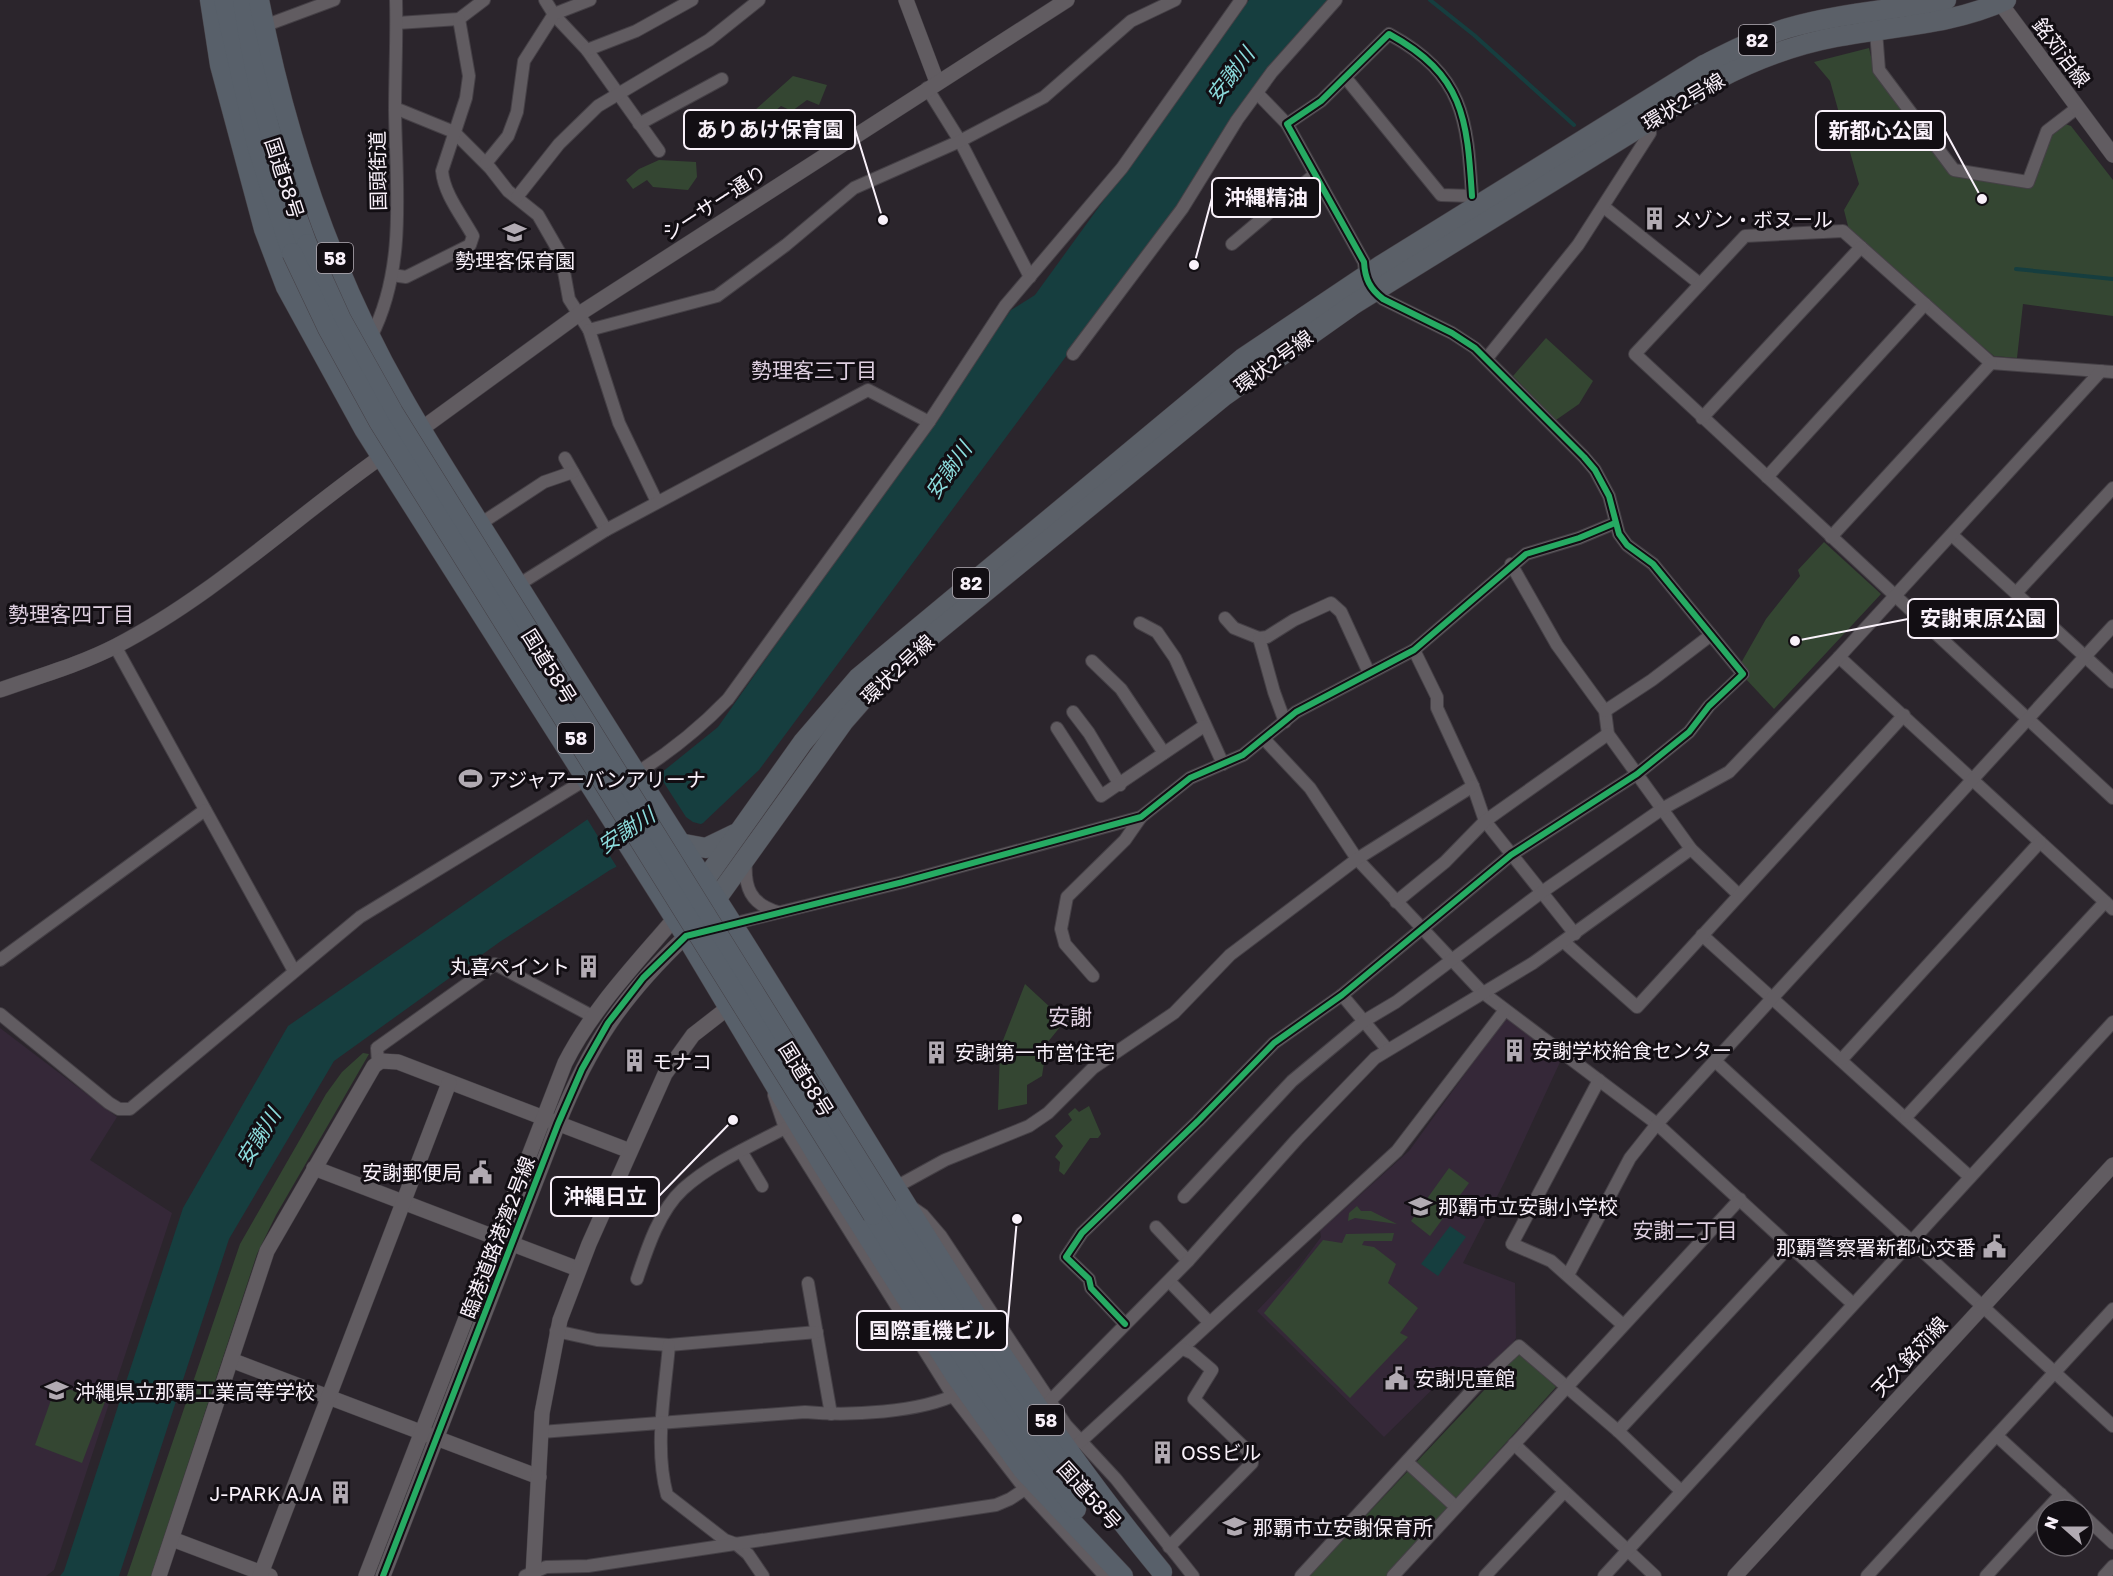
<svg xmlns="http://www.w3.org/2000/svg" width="2113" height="1576" viewBox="0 0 2113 1576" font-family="'Golos Text','Noto Sans JP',sans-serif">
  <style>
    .built { fill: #352838 }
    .green { fill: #344632 }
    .water { fill: #163e3f }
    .pier { fill: #2b252c }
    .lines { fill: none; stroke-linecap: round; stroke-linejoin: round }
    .stream { stroke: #163e3f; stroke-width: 4 }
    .minor-casing { stroke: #454046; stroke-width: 14 }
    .tertiary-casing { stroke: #454046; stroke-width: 16 }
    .primary-casing { stroke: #454046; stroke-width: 21 }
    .trunk-casing { stroke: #454046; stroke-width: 21 }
    .minor { stroke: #615c61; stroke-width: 12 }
    .tertiary { stroke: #615c61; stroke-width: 15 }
    .primary { stroke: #5b6068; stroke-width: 20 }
    .trunk { stroke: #58606a; stroke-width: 20 }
    .trunk-bridge-casing { stroke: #454046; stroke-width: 21; stroke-linecap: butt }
    .trunk-bridge { stroke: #58606a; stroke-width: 20 }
    .cycleway-casing { stroke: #120e13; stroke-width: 10 }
    .cycleway { stroke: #26ab63; stroke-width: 6 }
    .labels { text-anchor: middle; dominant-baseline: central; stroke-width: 6; stroke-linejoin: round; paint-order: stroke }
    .shield { fill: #120e13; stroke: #b4adb5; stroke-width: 1.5 }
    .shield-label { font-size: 18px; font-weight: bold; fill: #f9f1fa }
    .street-label { font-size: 20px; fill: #f9f1fa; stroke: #120e13 }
    .poi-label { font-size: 20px; fill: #f9f1fa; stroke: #120e13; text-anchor: start }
    .water-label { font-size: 21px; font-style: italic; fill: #8bdbdc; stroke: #120e13 }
    .neighbourhood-label { font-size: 21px; fill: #dfd0e1; stroke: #120e13 }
    .quarter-label { font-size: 22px; fill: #dfd0e1; stroke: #120e13 }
    .leader { fill: none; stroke: #f9f1fa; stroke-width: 2 }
    .callout-dot { fill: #f9f1fa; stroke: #120e13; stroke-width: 2 }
    .callout { fill: #120e13; stroke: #f9f1fa; stroke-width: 2 }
    .callout-label { font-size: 21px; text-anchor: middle; font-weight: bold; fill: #f9f1fa }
  </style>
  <rect width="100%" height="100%" fill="#2b252c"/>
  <g class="built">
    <path d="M1505 1019H1510L1561 1060 1505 1181 1463 1263 1515 1283 1516 1338 1504 1356 1475 1382 1456 1366 1384 1437 1257 1311 1298 1268 1321 1237 1320 1231 1409 1151Z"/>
    <path d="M0 1028 117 1117 90 1160 172 1213 54 1570 46 1576H0Z"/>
  </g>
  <g class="green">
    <path d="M1869 48 1875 74 1951 174 2032 188 2050 137 2065 124 2071 126 2113 180V316L2023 304 2017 358 1994 356 1851 238 1844 210 1859 184 1830 81 1814 62Z"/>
    <path d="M793 76 827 85 819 105 807 100 792 111 781 106 753 129 745 119Z"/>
    <path d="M659 160 696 162 697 177 688 190 653 187 647 180 633 189 626 180 639 169Z"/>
    <path d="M1546 338 1593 381 1579 404 1556 420 1513 376Z"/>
    <path d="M1824 542 1881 594 1774 709 1745 678 1741 663 1766 619 1800 576 1798 570Z"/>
    <path d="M1025 984 1065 1021 1047 1043 1042 1076 1027 1085V1104L998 1110 1000 1048Z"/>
    <path d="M363 1053 369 1054 276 1215 257 1254 151 1576H127L240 1244 326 1094 342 1072Z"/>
    <path d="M1089 1106 1101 1134 1098 1138H1090L1064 1175 1059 1171 1060 1162 1055 1157 1063 1146 1055 1136 1072 1120 1068 1114 1075 1108 1079 1112Z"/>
    <path d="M1449 1168 1469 1183 1430 1236 1411 1221Z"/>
    <path d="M1357 1206 1361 1211H1371L1397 1224 1355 1218 1348 1221 1349 1213Z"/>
    <path d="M1394 1233 1392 1241H1364L1362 1245 1374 1247 1396 1264 1388 1283 1418 1308 1400 1333 1408 1337 1350 1398 1264 1313 1323 1240 1342 1243 1346 1234Z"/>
    <path d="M1521 1351 1556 1387 1386 1576H1309Z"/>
    <path d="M56 1386 106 1399 82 1463 35 1445Z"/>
  </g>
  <g class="water">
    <path d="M1249 0H1327L1260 79 1168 219 759 770 703 823 610 870 501 941 334 1061 229 1239 119 1576H60L64 1571 183 1208 288 1026 588 819 661 773 718 727 1011 310 1035 295Z"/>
    <path d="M1450 1226 1466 1237 1438 1276 1421 1264Z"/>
  </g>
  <path class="pier" d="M657 772 686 817 693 822 704 825 618 869 586 817Z"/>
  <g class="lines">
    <g class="stream">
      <path d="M1430 0 1474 35 1574 125"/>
      <path d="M2016 269 2113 279"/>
    </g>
    <defs>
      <g id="minor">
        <path d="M545 0 555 16 587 50 659 151"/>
        <path d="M397 23 459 19 484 0"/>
        <path d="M264 26 334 0"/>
        <path d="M1876 31 1879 70 1954 170 2028 182 2047 131 2077 108"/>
        <path d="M587 50 636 31 692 0"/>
        <path d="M1345 77 1441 195 1472 196 1474 204"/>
        <path d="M927 88 960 141 1030 277"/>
        <path d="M1257 93 1287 124"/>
        <path d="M395 108 454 132 490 168 508 191 538 215 561 255 569 299 589 330 717 296 786 245 854 188 960 141 1044 97 1131 21 1175 0"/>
        <path d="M639 124 722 79"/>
        <path d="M486 163 508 136 517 112 524 61 554 14 590 0"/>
        <path d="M517 197 559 144 598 106 709 40 759 0"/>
        <path d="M1604 207 1700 284"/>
        <path d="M1232 244 1315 174"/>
        <path d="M392 275 406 277 470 245 473 236C462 216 444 194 442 171L466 98 469 76 459 19"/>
        <path d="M589 330 619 423 657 502"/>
        <path d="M371 337C407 267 396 186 395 111 395 74 397 37 396 0"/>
        <path d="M1073 354 1182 209 1237 120 1272 72 1336 0"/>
        <path d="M1487 358 1578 245 1650 133 1642 118"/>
        <path d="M2113 372 1991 363 1843 231 1745 236 1635 354 2113 798"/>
        <path d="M1702 418 1861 247"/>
        <path d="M565 458 606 530"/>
        <path d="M1767 477 1925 304"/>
        <path d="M480 524 544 482 573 472"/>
        <path d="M1952 535 2113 682"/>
        <path d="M1831 537 1991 363"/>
        <path d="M1511 564 1557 645 1605 711 1608 734 1691 849 1739 895"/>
        <path d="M518 585 606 530 868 390 929 422"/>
        <path d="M2016 593 2113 488"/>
        <path d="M1225 618 1234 628 1259 638 1267 637 1294 620 1331 603 1341 612 1369 673"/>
        <path d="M1140 623 1157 632 1175 658 1223 764"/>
        <path d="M1259 638 1274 692 1285 722"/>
        <path d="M115 646 294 971"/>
        <path d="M1414 650 1437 697V708L1473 786 1485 821 1575 934"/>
        <path d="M1839 657 2113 909"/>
        <path d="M1092 661 1121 689 1164 753"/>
        <path d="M1605 711 1652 680 1711 635"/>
        <path d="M1073 712 1089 733 1120 785"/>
        <path d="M1057 728 1101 796 1204 726"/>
        <path d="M1265 740 1310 788 1357 859 1482 992 1657 1124 1853 1304"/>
        <path d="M635 774C669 753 700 728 728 699L929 422 1005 306 1122 168 1241 0"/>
        <path d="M746 860C744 887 750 904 778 912"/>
        <path d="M1396 902 1445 862 1485 821 1608 734"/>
        <path d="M728 925 903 882 1141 817 1190 778 1243 755 1296 712 1414 650 1526 554 1579 538 1615 523"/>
        <path d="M1702 935 1970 1177"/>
        <path d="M1564 942 1637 1007 1904 715"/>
        <path d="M0 960 205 810"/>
        <path d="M1093 976 1065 944 1061 929 1067 897 1125 840 1141 817"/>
        <path d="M1342 995 1387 1049"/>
        <path d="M0 1014 109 1103 119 1109H130L360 917 585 780"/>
        <path d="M1842 1059 2040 842"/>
        <path d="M1714 1060 2113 1426"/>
        <path d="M378 1063 377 1048 495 964 592 1016"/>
        <path d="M1599 1080 1512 1244 1551 1261 1623 1325"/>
        <path d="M774 1095 785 1128 953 1396 1025 1489 1105 1576"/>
        <path d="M1906 1117 2105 902"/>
        <path d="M741 1151 762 1186"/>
        <path d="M894 1188 945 1160 1029 1126 1048 1113 1093 1068 1174 1013 1230 955 1357 859 1473 786"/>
        <path d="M1184 1197 1292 1081 1364 1021 1396 1002 1542 892 1662 809 1729 772 1839 657 2101 371"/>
        <path d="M913 1208 923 1215 941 1236 1066 1425 1116 1479 1193 1576"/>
        <path d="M1156 1227 1188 1261"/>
        <path d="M1568 1275 1630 1158 1657 1124 2113 626"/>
        <path d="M637 1279C647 1249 659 1211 683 1189 712 1163 751 1146 785 1128"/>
        <path d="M1169 1281 1208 1321"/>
        <path d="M808 1283 831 1414"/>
        <path d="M1125 1324 1091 1288 1089 1279 1066 1257 1082 1233 1198 1121 1274 1043 1342 995 1511 855 1637 774 1689 732 1709 706 1743 674 1653 564 1627 545 1619 534 1609 496 1595 470 1584 457 1475 348 1452 333 1383 299C1370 289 1365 279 1364 262L1287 124 1321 101 1389 34C1464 75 1467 118 1472 196"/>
        <path d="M556 1331 597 1340 669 1345 817 1332"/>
        <path d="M669 1345C665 1394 654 1447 667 1495L725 1540 736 1544 748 1554 763 1576"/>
        <path d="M1049 1402 1188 1261 1297 1139 1375 1058 1533 963 1691 849"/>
        <path d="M1618 1431 1791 1245"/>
        <path d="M541 1432 805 1412C848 1416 920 1413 959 1393"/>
        <path d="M1997 1436 2078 1510"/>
        <path d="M1080 1442 1397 1151 1505 1010"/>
        <path d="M1514 1444 1655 1576"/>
        <path d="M1407 1462 1456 1507"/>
        <path d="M2083 1515 2113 1543"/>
        <path d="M1169 1547 1252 1463V1455L1194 1399 1212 1370 1192 1353 1183 1349"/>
        <path d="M525 1576 546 1567 588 1566 996 1505 1010 1499 1025 1489"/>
        <path d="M1301 1576 1475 1387 1519 1346 1618 1431 1681 1491"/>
        <path d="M1393 1576 1740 1199"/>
        <path d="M1485 1576 1564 1492"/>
        <path d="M1604 1576 2113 1022"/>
        <path d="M1867 1576 2113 1309"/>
        <path d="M1986 1576 2061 1494"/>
        <path d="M2104 1576 2113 1566"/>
      </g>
      <g id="tertiary">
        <path d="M906 0 937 82"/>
        <path d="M1998 0 2113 155"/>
        <path d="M413 435 579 314 1067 0"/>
        <path d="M0 690C39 676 79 665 116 646 215 595 297 515 388 452"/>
        <path d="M314 1168 578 1269"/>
        <path d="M231 1360 539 1477"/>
        <path d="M172 1539 270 1576"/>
        <path d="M159 1576 267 1251 374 1066 381 1061 398 1062 630 1151"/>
        <path d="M260 1576 449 1083"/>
        <path d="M366 1576 565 1063C593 1008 635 965 674 919"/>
        <path d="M383 1576 558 1124C590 1044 624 995 686 936"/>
        <path d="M533 1576 542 1413 560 1320 589 1244 665 1074 693 1035 729 1007"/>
        <path d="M1735 1576 2113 1165"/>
      </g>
      <g id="primary">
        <path d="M679 843 706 848 735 834"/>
        <path d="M695 894 803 742 858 678 1243 358 1380 266 1704 65C1732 51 1759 37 1788 28 1840 13 1894 10 1946 0"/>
        <path d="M707 912 844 721 872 689 913 651 1224 396 1354 304 1716 80C1754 60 1793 45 1836 37 1893 26 1952 25 2006 0"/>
      </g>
      <g id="trunk">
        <path d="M210 0 220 65 264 229 286 287 364 429 686 936 824 1167 955 1375 1023 1470 1123 1576"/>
        <path d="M224 0 258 149 292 253"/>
        <path d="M243 0C255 84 277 165 307 244"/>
        <path d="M259 0C286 138 331 272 401 395 437 459 478 520 516 582 583 689 649 795 717 900 863 1126 990 1364 1162 1572"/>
        <path d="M887 1206 995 1377 1075 1481"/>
        <path d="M873 1215C936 1317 1000 1416 1076 1509"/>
      </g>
    </defs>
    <use href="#minor" class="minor-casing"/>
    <use href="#tertiary" class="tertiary-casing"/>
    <use href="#primary" class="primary-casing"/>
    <use href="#trunk" class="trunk-casing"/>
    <use href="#minor" class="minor"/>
    <use href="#tertiary" class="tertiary"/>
    <use href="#primary" class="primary"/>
    <use href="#trunk" class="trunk"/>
    <defs>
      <g id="trunk-bridge">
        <path d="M307 244 341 319 393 412 887 1206"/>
        <path d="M292 253 328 329 379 422 873 1215"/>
      </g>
    </defs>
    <use href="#trunk-bridge" class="trunk-bridge-casing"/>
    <use href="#trunk-bridge" class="trunk-bridge"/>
    <defs>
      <g id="cycleway">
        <path d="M1125 1324 1091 1288 1089 1279 1066 1257 1082 1233 1198 1121 1274 1043 1342 995 1511 855 1637 774 1689 732 1709 706 1743 674 1653 564 1627 545 1619 534 1609 496 1595 470 1584 457 1475 348 1452 333 1383 299C1370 289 1365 279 1364 262L1287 124 1321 101 1389 34C1464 75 1467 118 1472 196"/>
        <path d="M383 1576 558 1124 582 1069 608 1023 643 978 686 936 903 882 1141 817 1190 778 1243 755 1296 712 1414 650 1526 554 1579 538 1615 523"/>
      </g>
    </defs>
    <use href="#cycleway" class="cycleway-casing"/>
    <use href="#cycleway" class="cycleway"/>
  </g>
  <defs>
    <symbol id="building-bare" viewBox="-9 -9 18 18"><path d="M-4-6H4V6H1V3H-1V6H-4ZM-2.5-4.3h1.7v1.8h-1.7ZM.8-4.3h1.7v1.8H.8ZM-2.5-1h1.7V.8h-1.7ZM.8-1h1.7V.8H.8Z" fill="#b1aab2" stroke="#120e13" stroke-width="2.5" paint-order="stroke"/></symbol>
    <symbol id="school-bare" viewBox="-9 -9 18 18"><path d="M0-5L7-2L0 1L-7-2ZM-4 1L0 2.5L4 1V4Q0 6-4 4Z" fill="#b1aab2" stroke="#120e13" stroke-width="2.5" paint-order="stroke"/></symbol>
    <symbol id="stadium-bare" viewBox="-9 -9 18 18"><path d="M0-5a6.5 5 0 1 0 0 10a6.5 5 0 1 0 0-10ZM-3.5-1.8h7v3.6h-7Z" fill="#b1aab2" stroke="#120e13" stroke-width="2.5" paint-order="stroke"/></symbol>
    <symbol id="civic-bare" viewBox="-9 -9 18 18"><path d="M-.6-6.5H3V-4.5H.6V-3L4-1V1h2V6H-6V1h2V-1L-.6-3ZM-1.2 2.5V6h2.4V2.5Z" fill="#b1aab2" stroke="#120e13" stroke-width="2.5" paint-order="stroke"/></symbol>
  </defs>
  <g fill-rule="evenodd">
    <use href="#building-bare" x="1638" y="202" width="33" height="33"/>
    <use href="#school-bare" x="498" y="216" width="33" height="33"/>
    <use href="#stadium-bare" x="454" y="762" width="33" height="33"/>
    <use href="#building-bare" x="572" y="950" width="33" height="33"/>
    <use href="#building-bare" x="1498" y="1034" width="33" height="33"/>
    <use href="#building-bare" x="920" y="1036" width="33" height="33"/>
    <use href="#building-bare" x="618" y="1044" width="33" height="33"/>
    <use href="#civic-bare" x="464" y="1156" width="33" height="33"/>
    <use href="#school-bare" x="1404" y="1190" width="33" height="33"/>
    <use href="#civic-bare" x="1978" y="1230" width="33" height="33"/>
    <use href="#civic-bare" x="1380" y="1362" width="33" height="33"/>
    <use href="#school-bare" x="40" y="1374" width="33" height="33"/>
    <use href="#building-bare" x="1146" y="1436" width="33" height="33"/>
    <use href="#building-bare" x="324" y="1476" width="33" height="33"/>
    <use href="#school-bare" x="1218" y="1510" width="33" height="33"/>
  </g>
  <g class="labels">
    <g class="shield">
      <rect x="1739" y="25" width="36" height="30" rx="4.5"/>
      <rect x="317" y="243" width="36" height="30" rx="4.5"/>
      <rect x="953" y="568" width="36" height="30" rx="4.5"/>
      <rect x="558" y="723" width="36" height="30" rx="4.5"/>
      <rect x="1028" y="1405" width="36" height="30" rx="4.5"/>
    </g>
    <g class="shield-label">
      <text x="1757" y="40">82</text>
      <text x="335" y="258">58</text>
      <text x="971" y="583">82</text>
      <text x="576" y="738">58</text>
      <text x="1046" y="1420">58</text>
    </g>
    <g class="street-label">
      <text transform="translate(2062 52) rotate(53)">銘苅泊線</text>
      <text transform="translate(1683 101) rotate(-31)">環状2号線</text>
      <text transform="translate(377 171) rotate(-91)">国頭街道</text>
      <text transform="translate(285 178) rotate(72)">国道58号</text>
      <text transform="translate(714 202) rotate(-33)">シーサー通り</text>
      <text transform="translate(1273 361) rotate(-36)">環状2号線</text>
      <text transform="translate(550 666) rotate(58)">国道58号</text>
      <text transform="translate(897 669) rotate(-43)">環状2号線</text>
      <text transform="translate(807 1079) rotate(58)">国道58号</text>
      <text transform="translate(497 1237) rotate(-69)">臨港道路港湾2号線</text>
      <text transform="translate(1909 1356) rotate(-47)">天久銘苅線</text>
      <text transform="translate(1090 1495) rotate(48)">国道58号</text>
    </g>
    <g class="poi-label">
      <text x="1673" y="219">メゾン・ボヌール</text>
      <text x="515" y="260" text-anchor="middle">勢理客保育園</text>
      <text x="488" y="779">アジャアーバンアリーナ</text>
      <text x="570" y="966" text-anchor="end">丸喜ペイント</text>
      <text x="1532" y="1050">安謝学校給食センター</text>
      <text x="955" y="1052">安謝第一市営住宅</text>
      <text x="652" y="1061">モナコ</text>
      <text x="462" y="1172" text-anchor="end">安謝郵便局</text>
      <text x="1438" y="1206">那覇市立安謝小学校</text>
      <text x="1976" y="1247" text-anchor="end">那覇警察署新都心交番</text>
      <text x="1415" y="1378">安謝児童館</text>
      <text x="75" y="1391">沖縄県立那覇工業高等学校</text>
      <text x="1181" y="1452">OSSビル</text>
      <text x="323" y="1493" text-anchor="end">J-PARK AJA</text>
      <text x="1253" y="1527">那覇市立安謝保育所</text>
    </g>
    <g class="water-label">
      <text transform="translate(1230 75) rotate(-53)">安謝川</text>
      <text transform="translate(948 470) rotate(-55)">安謝川</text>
      <text transform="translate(626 830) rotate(-34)">安謝川</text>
      <text transform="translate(258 1137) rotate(-58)">安謝川</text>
    </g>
    <g class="neighbourhood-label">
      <text x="814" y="370">勢理客三丁目</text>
      <text x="71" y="614">勢理客四丁目</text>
      <text x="1685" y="1230">安謝二丁目</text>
    </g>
    <g class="quarter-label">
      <text x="1070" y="1016">安謝</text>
    </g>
  </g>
  <path class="leader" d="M883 220L855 129M1982 199L1945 131M1194 265L1212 198M1795 641L1908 619M733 1120L659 1196M1017 1219L1007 1330"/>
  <g class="callout-dot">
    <circle cx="883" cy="220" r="6"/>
    <circle cx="1982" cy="199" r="6"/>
    <circle cx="1194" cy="265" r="6"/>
    <circle cx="1795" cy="641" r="6"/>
    <circle cx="733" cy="1120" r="6"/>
    <circle cx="1017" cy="1219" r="6"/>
  </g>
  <g class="callout">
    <rect x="684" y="110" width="171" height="39" rx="6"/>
    <rect x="1816" y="111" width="129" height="39" rx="6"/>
    <rect x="1212" y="178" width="108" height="39" rx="6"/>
    <rect x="1908" y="599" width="150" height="39" rx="6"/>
    <rect x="551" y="1177" width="108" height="39" rx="6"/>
    <rect x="857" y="1311" width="150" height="39" rx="6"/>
  </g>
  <g class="callout-label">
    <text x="770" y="137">ありあけ保育園</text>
    <text x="1881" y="138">新都心公園</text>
    <text x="1266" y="205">沖縄精油</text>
    <text x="1983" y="626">安謝東原公園</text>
    <text x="605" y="1204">沖縄日立</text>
    <text x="932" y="1338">国際重機ビル</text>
  </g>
  <g transform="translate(2065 1528) rotate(291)"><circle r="28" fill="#120e13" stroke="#6e696f" stroke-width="1.5"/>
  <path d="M0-4.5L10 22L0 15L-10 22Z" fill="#b1aab2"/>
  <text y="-9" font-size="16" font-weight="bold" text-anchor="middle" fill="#f9f1fa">N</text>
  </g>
</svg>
